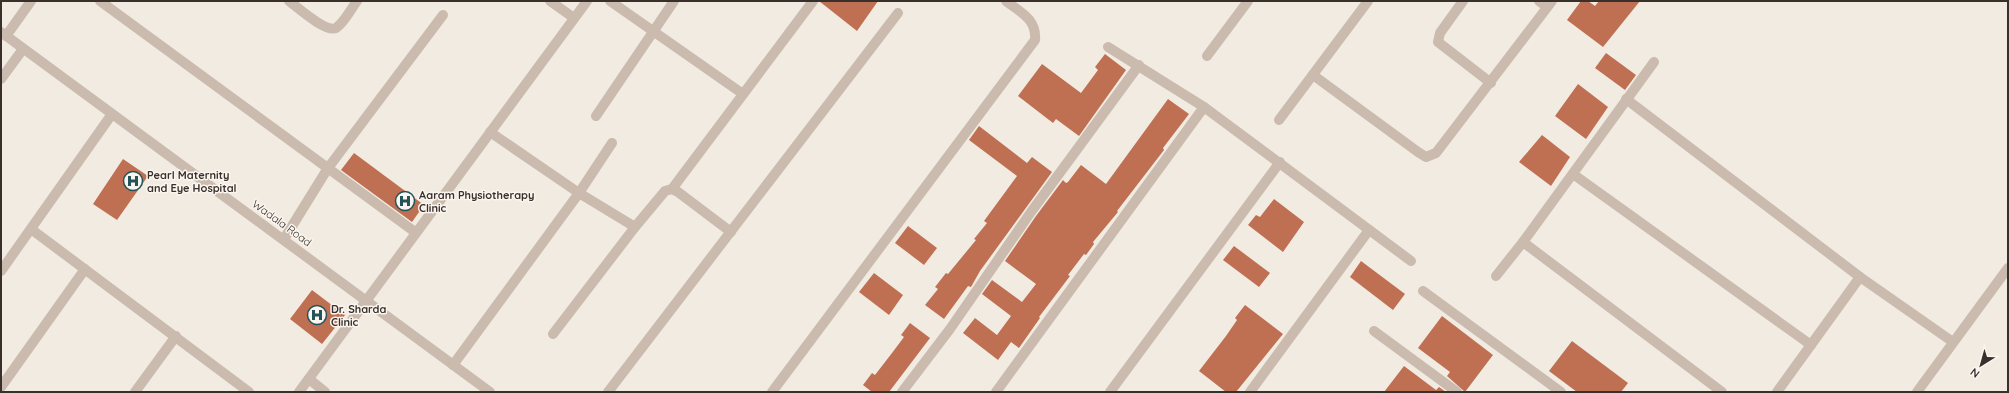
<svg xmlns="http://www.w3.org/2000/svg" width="2009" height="393" viewBox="0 0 2009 393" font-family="Quicksand,sans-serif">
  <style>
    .building { fill: #bf7053 }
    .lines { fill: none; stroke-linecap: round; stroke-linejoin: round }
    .minor { stroke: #cabbae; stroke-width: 10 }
    .labels { text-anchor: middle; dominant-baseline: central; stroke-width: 3; stroke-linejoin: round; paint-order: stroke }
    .poi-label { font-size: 11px; font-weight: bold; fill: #39302c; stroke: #faf5ee; text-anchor: start }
    .street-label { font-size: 11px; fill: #39302c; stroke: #faf5ee }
  </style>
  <rect width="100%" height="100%" fill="#f2ebe2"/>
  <g class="building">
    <path d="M819 1H878L857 31Z"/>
    <path d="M1581 1H1588L1595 6 1599 1H1640L1603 47 1567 20Z"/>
    <path d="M1606 53 1636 75 1625 90 1595 68Z"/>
    <path d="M1105 54 1126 70 1079 136 1056 119 1053 123 1018 96 1042 64 1081 93 1098 70 1095 67Z"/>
    <path d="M1578 84 1608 107 1586 139 1555 116Z"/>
    <path d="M1168 99 1189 114 1163 148 1164 150 1117 211 1118 212 1093 242 1094 244 1086 255 1084 254 1068 275 1070 276 1039 317 1040 318 1019 348 1011 342 998 360 963 333 975 318 997 335 1011 316 982 294 992 280 1022 302 1036 284 1005 261 1036 216 1063 180 1066 183 1068 182 1081 165 1106 184Z"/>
    <path d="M979 126 1027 163 1032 157 1052 172 980 271 971 287 968 286 944 319 925 305 938 289 935 287 946 273 948 274 976 240 974 239 987 223 984 221 1017 176 969 140Z"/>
    <path d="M1542 135 1570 157 1551 186 1519 162Z"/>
    <path d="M354 153 424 205 412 222 341 170Z"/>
    <path d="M123 159 148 176 117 220 93 204Z"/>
    <path d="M1274 199 1304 222 1283 252 1248 225 1256 215 1260 217Z"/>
    <path d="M908 226 937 248 924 265 895 243Z"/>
    <path d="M1234 246 1270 273 1259 287 1223 260Z"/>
    <path d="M1361 261 1405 294 1393 310 1350 277Z"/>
    <path d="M874 273 903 295 889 315 859 292Z"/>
    <path d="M312 290 345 315 322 344 290 319Z"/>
    <path d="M1245 305 1283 334 1236 392H1226L1199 371 1226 336 1237 320 1235 318Z"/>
    <path d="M1442 316 1493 355 1465 392 1447 376 1450 372 1418 348Z"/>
    <path d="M910 323 930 338 889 392H872L863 385 872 373 875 375 892 353 904 337 901 335Z"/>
    <path d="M1572 341 1628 383 1621 392H1577L1549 371Z"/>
    <path d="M1404 366 1436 390 1439 387 1446 392H1384Z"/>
  </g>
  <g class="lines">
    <g class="minor">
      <path d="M100 1 415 232"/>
      <path d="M289 1C297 7 326 33 336 28 344 23 351 9 357 1"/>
      <path d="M550 1 574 18"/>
      <path d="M610 1 743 94"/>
      <path d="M1463 1 1440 33 1438 42 1491 83"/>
      <path d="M1539 1 1547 7"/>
      <path d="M1 32 490 392"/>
      <path d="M6 36 31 1"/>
      <path d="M1108 47 1204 107 1411 261"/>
      <path d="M1207 56 1248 1"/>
      <path d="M1313 75 1418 152 1426 157 1436 153 1552 1"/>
      <path d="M1 79 23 49"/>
      <path d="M1626 99 1860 277 1953 342"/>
      <path d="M596 116 674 1"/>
      <path d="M1279 120 1368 1"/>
      <path d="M490 132 579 193 635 227"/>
      <path d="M1573 174 1811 345"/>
      <path d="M672 189 813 1"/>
      <path d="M31 229 249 392"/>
      <path d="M284 239 328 168 443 15"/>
      <path d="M1523 242 1722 392"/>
      <path d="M1 271 112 114"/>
      <path d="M1496 276 1523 242 1654 62"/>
      <path d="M1423 291 1561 392"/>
      <path d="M1374 331 1457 392"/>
      <path d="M553 334 635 227 665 191 672 189 678 192 731 232"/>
      <path d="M453 365 579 193 612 143"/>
      <path d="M309 379 325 392"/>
      <path d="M1 387 85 269"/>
      <path d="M135 392 176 336"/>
      <path d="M299 392 587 1"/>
      <path d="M608 392 898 13"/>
      <path d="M772 392 1035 40C1037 19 1020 12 1006 1"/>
      <path d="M902 392 950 329 1031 212 1139 65"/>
      <path d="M996 392 1204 107"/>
      <path d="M1110 392 1280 162"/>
      <path d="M1250 392 1369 230"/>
      <path d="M1777 392 1860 277"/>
      <path d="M1917 392 2008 268"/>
    </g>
  </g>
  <defs>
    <symbol id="hospital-ring" viewBox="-11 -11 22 22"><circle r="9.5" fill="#faf5ee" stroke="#235459" stroke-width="1.5"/><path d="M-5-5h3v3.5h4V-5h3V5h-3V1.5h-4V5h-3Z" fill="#235459"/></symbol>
  </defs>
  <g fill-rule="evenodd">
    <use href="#hospital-ring" x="122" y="170" width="22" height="22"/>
    <use href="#hospital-ring" x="394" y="190" width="22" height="22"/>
    <use href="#hospital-ring" x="306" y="304" width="22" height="22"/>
  </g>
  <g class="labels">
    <g class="poi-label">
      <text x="147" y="175">Pearl Maternity<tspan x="147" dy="13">and Eye Hospital</tspan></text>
      <text x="419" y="195">Aaram Physiotherapy<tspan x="419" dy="13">Clinic</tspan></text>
      <text x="331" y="309">Dr. Sharda<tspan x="331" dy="13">Clinic</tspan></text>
    </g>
    <g class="street-label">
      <text transform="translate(282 223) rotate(36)">Wadala Road</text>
    </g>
  </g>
  <rect width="2009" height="393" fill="none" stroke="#39302c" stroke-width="4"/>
  <g transform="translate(1981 365) rotate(217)" stroke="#faf5ee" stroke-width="3" paint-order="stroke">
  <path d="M0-3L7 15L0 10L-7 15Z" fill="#39302c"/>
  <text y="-6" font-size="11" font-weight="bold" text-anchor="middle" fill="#39302c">N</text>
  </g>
</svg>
